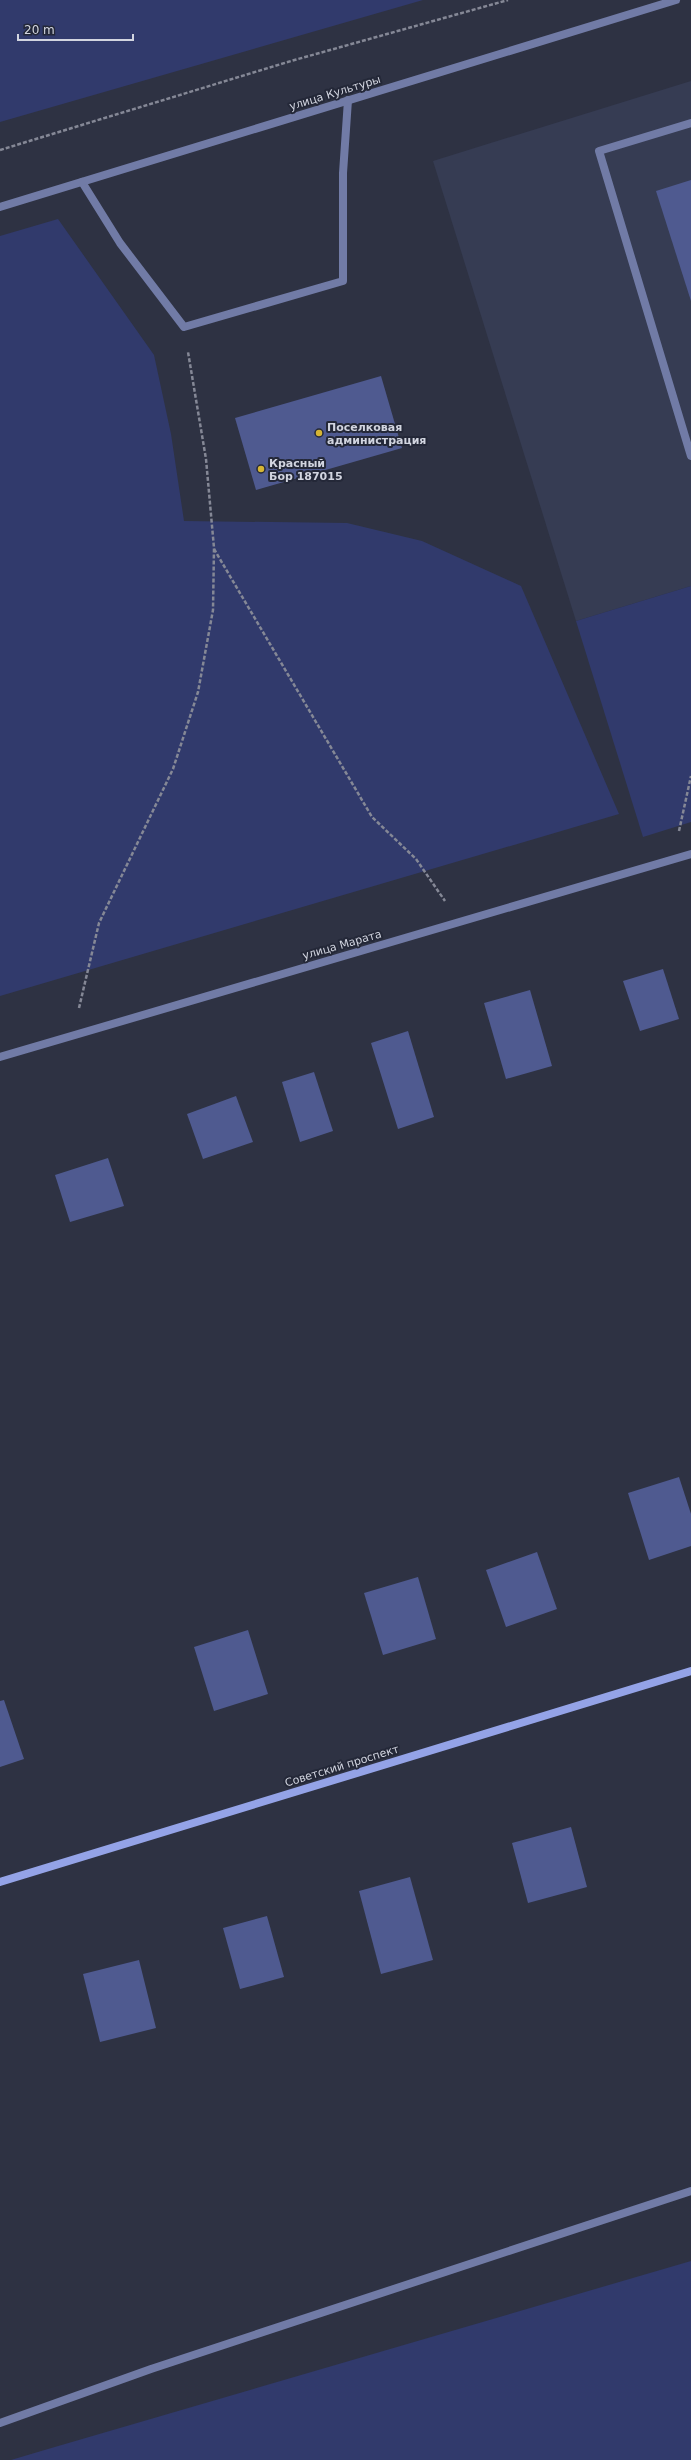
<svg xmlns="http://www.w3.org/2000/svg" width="691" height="2460" viewBox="0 0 691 2460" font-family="'DejaVu Sans',sans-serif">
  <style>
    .built { fill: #363c53 }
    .green { fill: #313a6c }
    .building { fill: #4f5a90 }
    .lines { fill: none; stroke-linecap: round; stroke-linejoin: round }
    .path { stroke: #858896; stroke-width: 2.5; stroke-dasharray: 4 2; stroke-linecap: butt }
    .lane { stroke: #717ba6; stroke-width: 8 }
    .street { stroke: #717ba6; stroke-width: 8 }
    .secondary { stroke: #94a3e7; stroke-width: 8 }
    .poi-dot { fill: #d6b534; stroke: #242838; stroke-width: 1.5 }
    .labels { text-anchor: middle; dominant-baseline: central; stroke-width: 4; stroke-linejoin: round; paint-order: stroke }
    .street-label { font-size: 11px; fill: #d2d5e0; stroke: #242838 }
    .poi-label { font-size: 11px; font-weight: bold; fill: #d2d5e0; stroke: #242838; text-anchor: start }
  </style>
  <rect width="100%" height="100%" fill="#2e3243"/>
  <path class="built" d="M691 81V586L576 621 433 161Z"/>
  <g class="green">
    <path d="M0 0H423L0 122Z"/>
    <path d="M58 219 154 355 171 434 184 521 347 523 422 541 521 586 619 814 0 996V236Z"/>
    <path d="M691 586V822L643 837 576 621Z"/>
    <path d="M691 2261V2460H11L48 2449Z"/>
  </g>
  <g class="building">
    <path d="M691 180V301L656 191Z"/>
    <path d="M381 376 402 448 256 490 235 418Z"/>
    <path d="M663 969 679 1019 640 1031 623 981Z"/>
    <path d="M530 990 552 1066 506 1079 484 1003Z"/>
    <path d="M408 1031 434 1117 398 1129 371 1043Z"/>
    <path d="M314 1072 333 1131 300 1142 282 1082Z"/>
    <path d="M236 1096 253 1142 203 1159 187 1114Z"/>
    <path d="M108 1158 124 1206 70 1222 55 1175Z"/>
    <path d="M679 1477 691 1514V1546L649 1560 628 1493Z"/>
    <path d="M537 1552 557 1609 506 1627 486 1570Z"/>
    <path d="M418 1577 436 1639 383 1655 364 1593Z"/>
    <path d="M248 1630 268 1694 214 1711 194 1647Z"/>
    <path d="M4 1700 24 1759 0 1767V1701Z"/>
    <path d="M571 1827 587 1887 528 1903 512 1843Z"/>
    <path d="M410 1877 433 1960 381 1974 359 1891Z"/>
    <path d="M267 1916 284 1977 240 1989 223 1928Z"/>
    <path d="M139 1960 156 2028 100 2042 83 1974Z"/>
  </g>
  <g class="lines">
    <g class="path">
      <path d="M0 150 291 61 508 0"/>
      <path d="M214 549 372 817 416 859 445 901"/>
      <path d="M679 831 691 776"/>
      <path d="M79 1008 99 923 173 769 198 692 213 610 214 548 206 459 188 352"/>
    </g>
    <g class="lane">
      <path d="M691 123 599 151 691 456"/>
      <path d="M82 182 120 243 184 327 343 281V173L348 100"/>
      <path d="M0 2423 151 2369 691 2191"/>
    </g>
    <g class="street">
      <path d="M0 207 676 0"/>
      <path d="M0 1057 691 854"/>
    </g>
    <path class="secondary" d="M0 1882 691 1671"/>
  </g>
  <g class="poi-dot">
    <circle cx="319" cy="433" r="4"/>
    <circle cx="261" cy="469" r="4"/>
  </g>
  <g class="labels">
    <g class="street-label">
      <text transform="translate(335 93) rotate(-17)">улица Культуры</text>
      <text transform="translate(342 945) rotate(-16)">улица Марата</text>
      <text transform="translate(342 1766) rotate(-17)">Советский проспект</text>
    </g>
    <g class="poi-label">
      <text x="327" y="427">Поселковая<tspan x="327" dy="13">администрация</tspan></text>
      <text x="269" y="463">Красный<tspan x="269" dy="13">Бор 187015</tspan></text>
    </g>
  </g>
  <path d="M18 34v6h115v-6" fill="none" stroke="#d2d5e0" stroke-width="2"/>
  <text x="24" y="34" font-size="12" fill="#d2d5e0" stroke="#242838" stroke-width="3" paint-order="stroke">20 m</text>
</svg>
